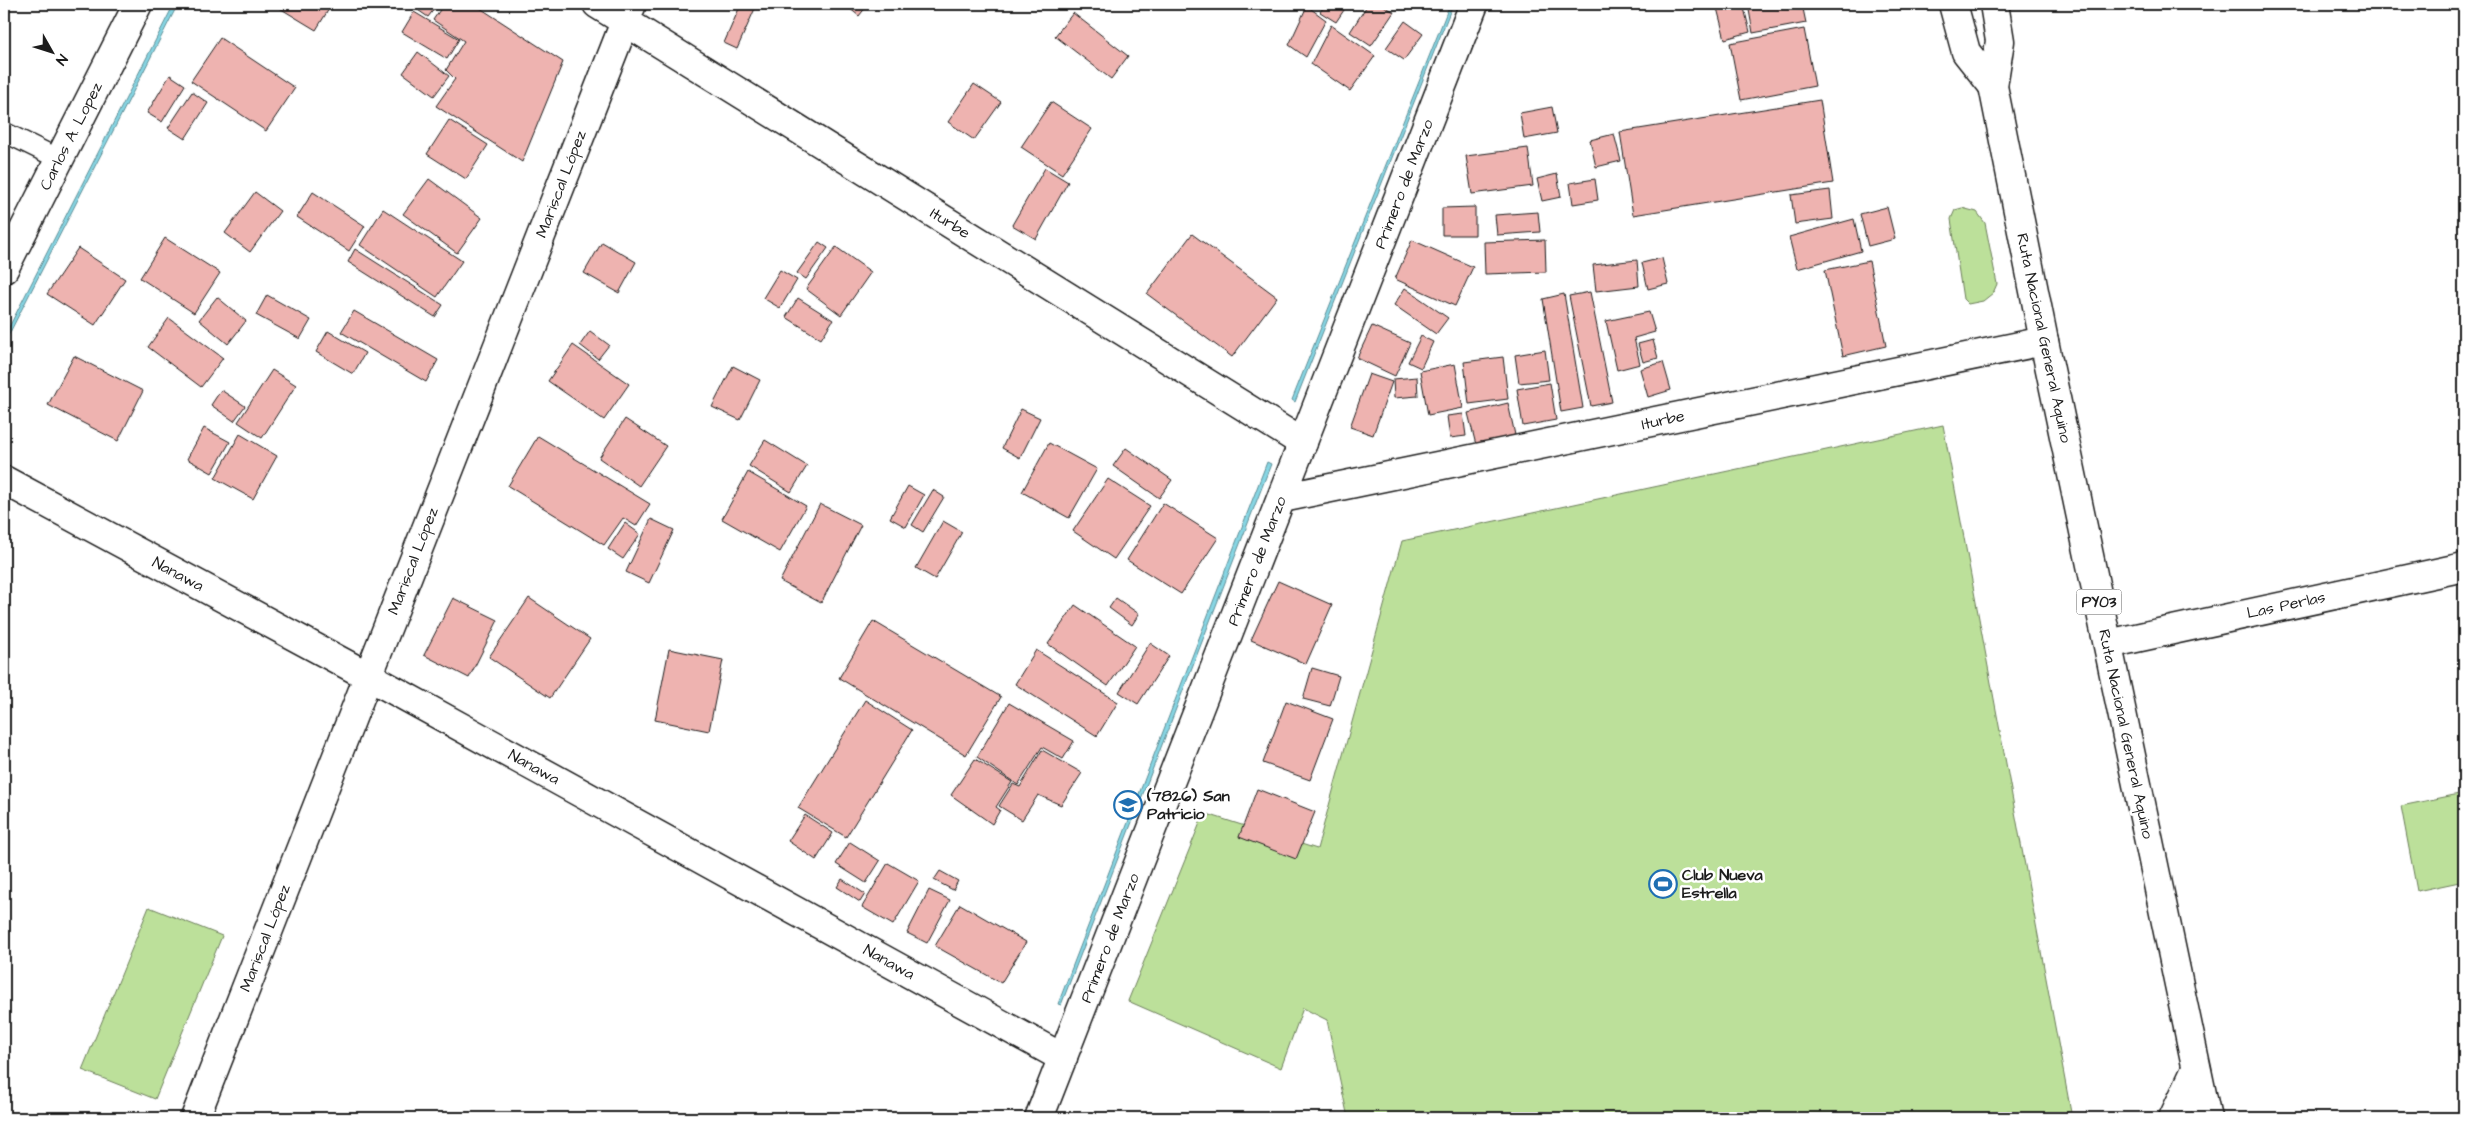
<svg xmlns="http://www.w3.org/2000/svg" width="2468" height="1122" viewBox="0 0 2468 1122" font-family="'Architects Daughter',sans-serif">
  <style>
    .green { fill: #bce09a; stroke: #6c7e5b }
    .water { fill: #87d6e4; stroke: #5c8c94 }
    .building { fill: #eeb3b0; stroke: #1c1c1c }
    .lines { fill: none; stroke-linecap: round; stroke-linejoin: round }
    .lane-casing { stroke: #1c1c1c; stroke-width: 22 }
    .street-casing { stroke: #1c1c1c; stroke-width: 31 }
    .highway-casing { stroke: #1c1c1c; stroke-width: 31 }
    .lane { stroke: #fff; stroke-width: 19 }
    .street { stroke: #fff; stroke-width: 28 }
    .highway { stroke: #fff; stroke-width: 28 }
    .labels { text-anchor: middle; dominant-baseline: central; stroke-width: 5; stroke-linejoin: round; paint-order: stroke }
    .shield { fill: #fff; stroke: #606060; stroke-width: 1 }
    .shield-label { font-size: 15px; font-weight: bold; fill: #1c1c1c }
    .street-label { font-size: 16px; fill: #1c1c1c; stroke: #fff }
    .poi-label { font-size: 16px; font-weight: bold; fill: #1c1c1c; stroke: #fff; text-anchor: start }
  </style>
  <rect width="100%" height="100%" fill="#fff"/>
  <filter id="ink" filterUnits="userSpaceOnUse"><feTurbulence type="fractalNoise" baseFrequency=".02" numOctaves="2"/><feDisplacementMap in="SourceGraphic" scale="10" xChannelSelector="R" yChannelSelector="G"/><feConvolveMatrix kernelMatrix="1 2 1 2 8 2 1 2 1" color-interpolation-filters="sRGB"/></filter>
  <g filter="url(#ink)">
    <g class="green">
      <path d="M1962 208 1977 212 1985 223 1997 284 1993 293 1983 301 1968 304 1963 299 1951 219 1955 210Z"/>
      <path d="M1943 425 2072 1118H1348L1327 1020 1303 1008 1281 1068 1128 1001 1204 813 1317 849 1402 541Z"/>
      <path d="M2464 793V881L2417 891 2401 806Z"/>
      <path d="M149 907 222 936 155 1099 82 1070Z"/>
    </g>
    <g class="water">
      <path d="M174 4H178L4 344V337Z"/>
      <path d="M1450 4H1453L1295 402 1292 400Z"/>
      <path d="M1267 462 1271 464 1061 1005 1058 1004Z"/>
    </g>
    <g class="building">
      <path d="M273 4H332L316 30Z"/>
      <path d="M409 4H438L428 17Z"/>
      <path d="M444 4H474L563 62 522 162 436 106 455 79 446 70 464 41 433 20Z"/>
      <path d="M741 4H757L737 49 724 43Z"/>
      <path d="M844 4H862L866 7 859 16Z"/>
      <path d="M1326 4H1342L1346 7 1336 22 1320 12Z"/>
      <path d="M1368 4H1381L1394 12 1371 46 1350 32Z"/>
      <path d="M1716 4H1743L1750 32 1725 39Z"/>
      <path d="M1748 4H1802L1806 23 1753 33Z"/>
      <path d="M1307 6 1326 20 1306 57 1289 45Z"/>
      <path d="M414 12 459 39 447 59 402 32Z"/>
      <path d="M1073 13 1128 56 1111 79 1055 36Z"/>
      <path d="M1405 21 1423 34 1404 60 1386 48Z"/>
      <path d="M1331 25 1375 56 1350 91 1311 64Z"/>
      <path d="M1804 29 1815 86 1741 100 1730 43Z"/>
      <path d="M220 38 295 88 266 131 191 81Z"/>
      <path d="M418 52 449 76 434 96 403 73Z"/>
      <path d="M170 75 185 85 162 122 147 113Z"/>
      <path d="M974 84 1001 102 974 140 948 122Z"/>
      <path d="M192 92 208 103 185 139 168 128Z"/>
      <path d="M1820 100 1833 183 1633 215 1620 132Z"/>
      <path d="M1051 102 1092 129 1062 174 1021 147Z"/>
      <path d="M1552 107 1557 133 1524 139 1520 113Z"/>
      <path d="M449 120 488 145 466 179 427 154Z"/>
      <path d="M1614 134 1621 161 1596 167 1590 140Z"/>
      <path d="M1528 148 1533 186 1472 194 1466 156Z"/>
      <path d="M1045 168 1068 182 1036 239 1012 225Z"/>
      <path d="M1557 174 1561 197 1542 201 1537 179Z"/>
      <path d="M429 179 482 218 457 253 403 214Z"/>
      <path d="M1595 179 1598 200 1573 204 1570 183Z"/>
      <path d="M1830 190 1833 219 1795 224 1791 195Z"/>
      <path d="M255 192 280 211 250 252 225 233Z"/>
      <path d="M313 192 365 226 349 251 297 217Z"/>
      <path d="M1475 207V235H1442V208Z"/>
      <path d="M1887 207 1895 239 1868 246 1860 214Z"/>
      <path d="M383 209 462 261 437 297 360 245Z"/>
      <path d="M1538 212 1540 232 1497 235 1495 215Z"/>
      <path d="M1854 219 1861 251 1797 269 1789 237Z"/>
      <path d="M1192 234 1277 297 1232 357 1147 294Z"/>
      <path d="M165 238 220 273 194 313 140 278Z"/>
      <path d="M1412 240 1473 267 1455 306 1395 279Z"/>
      <path d="M1545 240 1546 272 1485 274 1484 242Z"/>
      <path d="M602 242 636 262 619 293 584 273Z"/>
      <path d="M819 242 828 248 806 279 797 273Z"/>
      <path d="M836 247 871 272 841 315 806 289Z"/>
      <path d="M78 248 125 279 95 325 47 294Z"/>
      <path d="M355 249 443 305 435 317 348 262Z"/>
      <path d="M1662 258 1668 284 1648 289 1642 263Z"/>
      <path d="M1637 260 1639 286 1596 291 1593 265Z"/>
      <path d="M1869 261 1886 346 1843 356 1825 270Z"/>
      <path d="M780 270 797 280 780 308 763 298Z"/>
      <path d="M1405 288 1448 318 1436 334 1394 305Z"/>
      <path d="M1590 292 1612 402 1591 406 1569 296Z"/>
      <path d="M1564 294 1583 408 1561 412 1543 299Z"/>
      <path d="M267 295 311 320 300 339 256 315Z"/>
      <path d="M217 297 246 321 228 344 199 320Z"/>
      <path d="M798 298 833 320 821 339 786 317Z"/>
      <path d="M354 311 438 360 426 382 341 332Z"/>
      <path d="M1649 312 1655 332 1634 338 1640 364 1617 370 1606 321Z"/>
      <path d="M169 318 223 358 201 387 148 347Z"/>
      <path d="M1372 326 1410 343 1395 376 1357 358Z"/>
      <path d="M328 331 365 353 353 374 316 352Z"/>
      <path d="M590 331 609 345 598 359 580 345Z"/>
      <path d="M1421 336 1433 342 1421 368 1408 362Z"/>
      <path d="M1653 340 1658 358 1643 362 1638 344Z"/>
      <path d="M573 345 629 384 604 420 548 381Z"/>
      <path d="M1545 350 1549 380 1519 383 1515 355Z"/>
      <path d="M74 356 143 391 118 441 48 405Z"/>
      <path d="M1503 357 1508 399 1469 404 1464 362Z"/>
      <path d="M1663 362 1671 390 1648 397 1640 369Z"/>
      <path d="M1455 364 1463 408 1428 415 1420 371Z"/>
      <path d="M733 366 760 380 740 420 712 407Z"/>
      <path d="M272 370 296 385 262 438 238 422Z"/>
      <path d="M1369 374 1392 382 1373 435 1350 427Z"/>
      <path d="M1417 377 1418 396 1394 398 1393 379Z"/>
      <path d="M1550 383 1556 420 1523 426 1517 389Z"/>
      <path d="M221 390 245 406 234 421 211 405Z"/>
      <path d="M1508 403 1515 435 1476 445 1468 413Z"/>
      <path d="M1021 409 1040 418 1020 458 1002 448Z"/>
      <path d="M1463 414 1466 436 1450 438 1447 416Z"/>
      <path d="M625 419 666 446 639 486 599 458Z"/>
      <path d="M204 428 230 442 212 473 187 459Z"/>
      <path d="M240 434 277 456 253 499 215 478Z"/>
      <path d="M538 436 650 504 636 526 623 518 604 545 508 486Z"/>
      <path d="M765 440 807 466 791 492 749 466Z"/>
      <path d="M1049 443 1097 469 1069 518 1022 492Z"/>
      <path d="M1126 448 1172 480 1159 498 1113 466Z"/>
      <path d="M748 472 806 506 780 552 722 519Z"/>
      <path d="M1108 479 1150 506 1114 559 1073 531Z"/>
      <path d="M908 486 924 495 906 527 890 518Z"/>
      <path d="M933 490 944 497 923 532 912 525Z"/>
      <path d="M1163 503 1218 538 1181 594 1127 560Z"/>
      <path d="M820 504 861 525 821 603 780 581Z"/>
      <path d="M651 519 674 530 649 583 626 572Z"/>
      <path d="M943 521 962 532 935 579 916 568Z"/>
      <path d="M625 523 640 534 623 559 608 549Z"/>
      <path d="M1278 581 1332 605 1306 664 1251 640Z"/>
      <path d="M453 598 498 620 469 678 424 655Z"/>
      <path d="M529 598 590 639 550 698 489 657Z"/>
      <path d="M1116 598 1139 614 1132 625 1109 608Z"/>
      <path d="M1075 605 1135 646 1108 686 1048 644Z"/>
      <path d="M873 621 1001 697 966 755 839 678Z"/>
      <path d="M1150 643 1169 656 1138 704 1119 692Z"/>
      <path d="M669 649 723 660 709 731 655 720Z"/>
      <path d="M1036 650 1118 702 1097 736 1015 684Z"/>
      <path d="M1312 668 1339 676 1330 706 1303 699Z"/>
      <path d="M865 700 912 730 846 837 798 808Z"/>
      <path d="M1286 701 1333 719 1310 780 1263 763Z"/>
      <path d="M1009 703 1074 741 1063 759 1042 747 1018 785 977 757Z"/>
      <path d="M1042 750 1082 773 1061 805 1038 795 1022 820 999 806 1013 784 1020 787Z"/>
      <path d="M975 759 1012 782 996 807 1000 810 992 824 951 795Z"/>
      <path d="M1257 789 1315 812 1296 859 1239 837Z"/>
      <path d="M805 815 833 833 816 860 788 841Z"/>
      <path d="M850 842 880 861 866 883 836 864Z"/>
      <path d="M888 863 919 881 893 925 862 907Z"/>
      <path d="M940 871 958 881 953 890 934 880Z"/>
      <path d="M842 879 865 894 860 902 837 887Z"/>
      <path d="M929 890 950 900 927 943 907 933Z"/>
      <path d="M960 904 1026 942 1001 983 935 946Z"/>
    </g>
    <g class="lines">
      <defs>
        <path id="lane" d="M4 132 59 159"/>
        <g id="street">
          <path d="M597 4 1303 443"/>
          <path d="M4 269 138 4"/>
          <path d="M4 480 368 676 1063 1058"/>
          <path d="M1282 498 2044 341"/>
          <path d="M2108 644 2464 567"/>
          <path d="M195 1118 632 4"/>
          <path d="M1039 1118 1474 4"/>
          <path d="M2173 1118 2196 1069"/>
        </g>
        <g id="highway">
          <path d="M1953 4 1966 52 1993 86"/>
          <path d="M1994 4 2000 41 1993 86 2044 341 2207 1118"/>
        </g>
      </defs>
      <use href="#lane" class="lane-casing"/>
      <use href="#street" class="street-casing"/>
      <use href="#highway" class="highway-casing"/>
      <use href="#lane" class="lane"/>
      <use href="#street" class="street"/>
      <use href="#highway" class="highway"/>
    </g>
  </g>
  <defs>
    <symbol id="school-ring" viewBox="-11 -11 22 22"><circle r="9.5" fill="#fff" stroke="#1f6fb2" stroke-width="1.5"/><path d="M0-5L7-2L0 1L-7-2ZM-4 1L0 2.5L4 1V4Q0 6-4 4Z" fill="#1f6fb2"/></symbol>
    <symbol id="stadium-ring" viewBox="-11 -11 22 22"><circle r="9.5" fill="#fff" stroke="#1f6fb2" stroke-width="1.5"/><path d="M0-5a6.5 5 0 1 0 0 10a6.5 5 0 1 0 0-10ZM-3.5-1.8h7v3.6h-7Z" fill="#1f6fb2"/></symbol>
  </defs>
  <g fill-rule="evenodd">
    <use href="#school-ring" x="1112" y="789" width="32" height="32"/>
    <use href="#stadium-ring" x="1647" y="868" width="32" height="32"/>
  </g>
  <g class="labels">
    <rect class="shield" x="2076.5" y="589.5" width="45" height="25" rx="4"/>
    <g class="shield-label">
      <text x="2099" y="602">PY03</text>
    </g>
    <g class="street-label">
      <text transform="translate(71 136) rotate(-63)">Carlos A. Lopez</text>
      <text transform="translate(561 184) rotate(-69)">Mariscal López</text>
      <text transform="translate(1404 184) rotate(-69)">Primero de Marzo</text>
      <text transform="translate(950 223) rotate(32)">Iturbe</text>
      <text transform="translate(2044 338) rotate(78)">Ruta Nacional General Aquino</text>
      <text transform="translate(1663 420) rotate(-12)">Iturbe</text>
      <text transform="translate(413 561) rotate(-69)">Mariscal López</text>
      <text transform="translate(1257 561) rotate(-69)">Primero de Marzo</text>
      <text transform="translate(178 574) rotate(28)">Nanawa</text>
      <text transform="translate(2286 605) rotate(-12)">Las Perlas</text>
      <text transform="translate(2126 734) rotate(78)">Ruta Nacional General Aquino</text>
      <text transform="translate(534 767) rotate(29)">Nanawa</text>
      <text transform="translate(265 938) rotate(-69)">Mariscal López</text>
      <text transform="translate(1110 938) rotate(-69)">Primero de Marzo</text>
      <text transform="translate(889 962) rotate(29)">Nanawa</text>
    </g>
    <g class="poi-label">
      <text x="1147" y="796">(7826) San<tspan x="1147" dy="18">Patricio</tspan></text>
      <text x="1682" y="875">Club Nueva<tspan x="1682" dy="18">Estrella</tspan></text>
    </g>
  </g>
  <rect width="2468" height="1122" fill="none" stroke="#fff" stroke-width="20"/>
  <rect x="10" y="10" width="2448" height="1102" fill="none" stroke="#1c1c1c" stroke-width="2" filter="url(#ink)"/>
  <g transform="translate(52 52) rotate(129)" stroke="#ffffff" stroke-width="4" paint-order="stroke">
  <path d="M0-4L9 19L0 12L-9 19Z" fill="#1c1c1c"/>
  <text y="-8" font-size="14" font-weight="bold" text-anchor="middle" fill="#1c1c1c">N</text>
  </g>
</svg>
